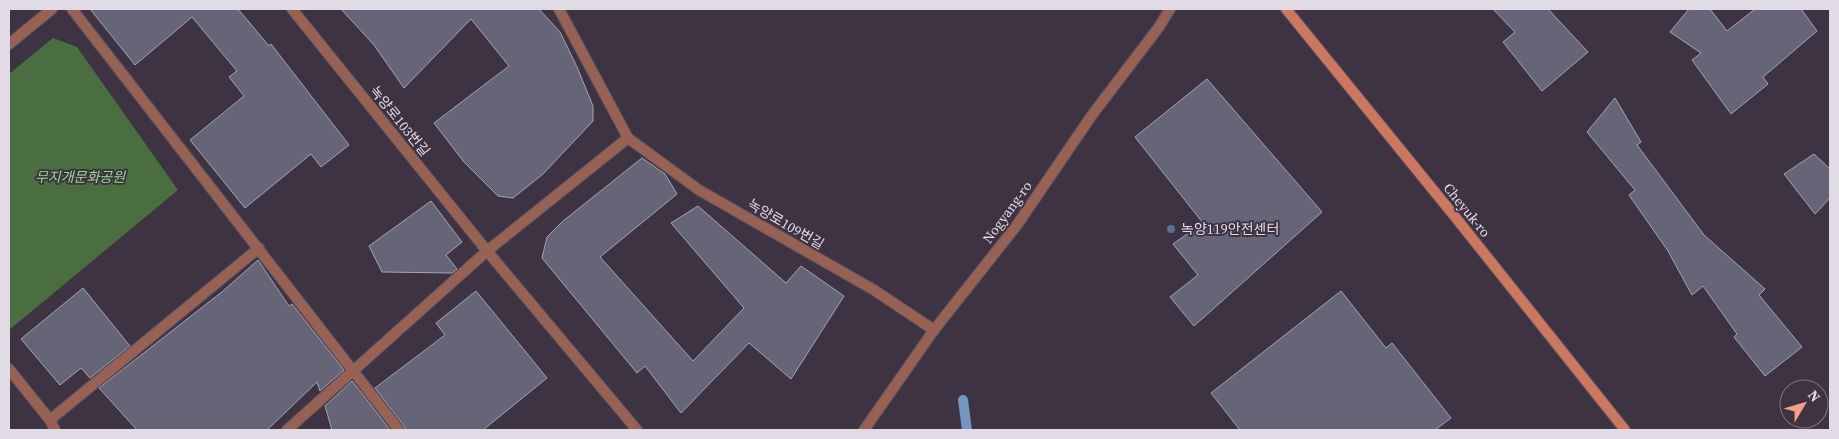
<svg xmlns="http://www.w3.org/2000/svg" width="1839" height="439" viewBox="0 0 1839 439" font-family="'Source Serif 4','Noto Sans KR',serif">
  <style>
    .green { fill: #4b6e41 }
    .lines { fill: none; stroke-linecap: round; stroke-linejoin: round }
    .stream { stroke: #7496c0; stroke-width: 10 }
    .building { fill: #666578; stroke: #a5a3b8 }
    .street-casing { stroke: #5b5160; stroke-width: 12 }
    .secondary-casing { stroke: #5b5160; stroke-width: 12 }
    .street { stroke: #976253; stroke-width: 10 }
    .secondary { stroke: #cc7860; stroke-width: 10 }
    .service-dot { fill: #5c6f8a; stroke: #3d3343; stroke-width: 2 }
    .labels { text-anchor: middle; dominant-baseline: central; stroke-width: 4; stroke-linejoin: round; paint-order: stroke }
    .street-label { font-size: 14px; fill: #e1dbe5; stroke: #3d3343 }
    .park-label { font-size: 14px; font-style: italic; fill: #99dc86; stroke: #3d3343 }
    .poi-label { font-size: 14px; fill: #e1dbe5; stroke: #3d3343; text-anchor: start }
  </style>
  <rect width="100%" height="100%" fill="#3d3343"/>
  <path class="green" d="M53 38 77 47 178 190 9 330V74Z"/>
  <g class="lines">
    <path class="stream" d="M963 400 967 430"/>
  </g>
  <g class="building">
    <path d="M90 9H238L269 46 271 44 349 145 321 167 311 154 245 208 190 140 244 96 229 77 237 71 192 17 135 65Z"/>
    <path d="M341 9H539L560 32 577 67 593 106V121L543 174 513 198 498 196 464 162 434 123 509 66 471 19 404 88 374 45Z"/>
    <path d="M1493 9H1548L1588 52 1542 91 1503 42 1515 32Z"/>
    <path d="M1689 9H1710L1727 31 1755 9H1801L1817 31 1763 77 1768 84 1731 114 1692 60 1701 53 1670 32Z"/>
    <path d="M1207 79 1322 212 1194 326 1170 297 1198 275 1173 244 1203 223 1135 137Z"/>
    <path d="M1615 98 1641 142 1637 145 1704 235 1765 289 1759 295 1802 347 1765 376 1734 337 1737 334 1703 286 1692 295 1668 251 1629 195 1635 190 1587 132Z"/>
    <path d="M1814 154 1830 169V198L1815 214 1784 174Z"/>
    <path d="M642 158 665 174 677 194 600 257 693 361 744 308 671 223 698 206 786 283 801 266 844 296 791 379 749 343 681 413 645 366 637 373 542 258 547 237 563 221Z"/>
    <path d="M431 201 462 242 446 255 457 269 452 273 382 272 369 246Z"/>
    <path d="M258 260 289 306 292 304 344 370 320 391 317 382 267 430H137L99 388 223 291Z"/>
    <path d="M83 288 130 346 90 378 81 368 60 385 21 339Z"/>
    <path d="M476 291 547 378 483 430H406L404 426 375 388 445 335 436 323Z"/>
    <path d="M1341 291 1386 348 1392 343 1451 418 1435 430H1240L1211 393Z"/>
    <path d="M352 381 364 396 390 430H332L325 406Z"/>
  </g>
  <g class="lines">
    <defs>
      <g id="street">
        <path d="M72 9 399 430"/>
        <path d="M292 9 487 251 637 430"/>
        <path d="M559 9 628 138 699 190 874 290 934 330"/>
        <path d="M9 44 52 9"/>
        <path d="M9 369 50 420 55 430"/>
        <path d="M50 420 259 248"/>
        <path d="M287 430 487 251 628 138"/>
        <path d="M864 430 934 330 1017 225 1092 115 1159 27 1170 9"/>
      </g>
      <path id="secondary" d="M1286 9 1456 218 1625 430"/>
    </defs>
    <use href="#street" class="street-casing"/>
    <use href="#secondary" class="secondary-casing"/>
    <use href="#street" class="street"/>
    <use href="#secondary" class="secondary"/>
  </g>
  <circle class="service-dot" cx="1171" cy="229" r="5"/>
  <g class="labels">
    <g class="street-label">
      <text transform="translate(400 121) rotate(51)">녹양로103번길</text>
      <text transform="translate(1467 210) rotate(51)">Cheyuk-ro</text>
      <text transform="translate(1007 212) rotate(-54)">Nogyang-ro</text>
      <text transform="translate(786 224) rotate(30)">녹양로109번길</text>
    </g>
    <g class="park-label">
      <text x="80" y="177">무지개문화공원</text>
    </g>
    <g class="poi-label">
      <text x="1181" y="229">녹양119안전센터</text>
    </g>
  </g>
  <rect width="1839" height="439" fill="none" stroke="#e1dbe5" stroke-width="20"/>
  <g transform="translate(1804 404) rotate(52)"><circle r="24" fill="#3d3343" stroke="#7f7684"/>
  <path d="M0-4L9 19L0 12L-9 19Z" fill="#f49e87"/>
  <text y="-8" font-size="14" font-weight="bold" text-anchor="middle" fill="#e1dbe5">N</text>
  </g>
</svg>
